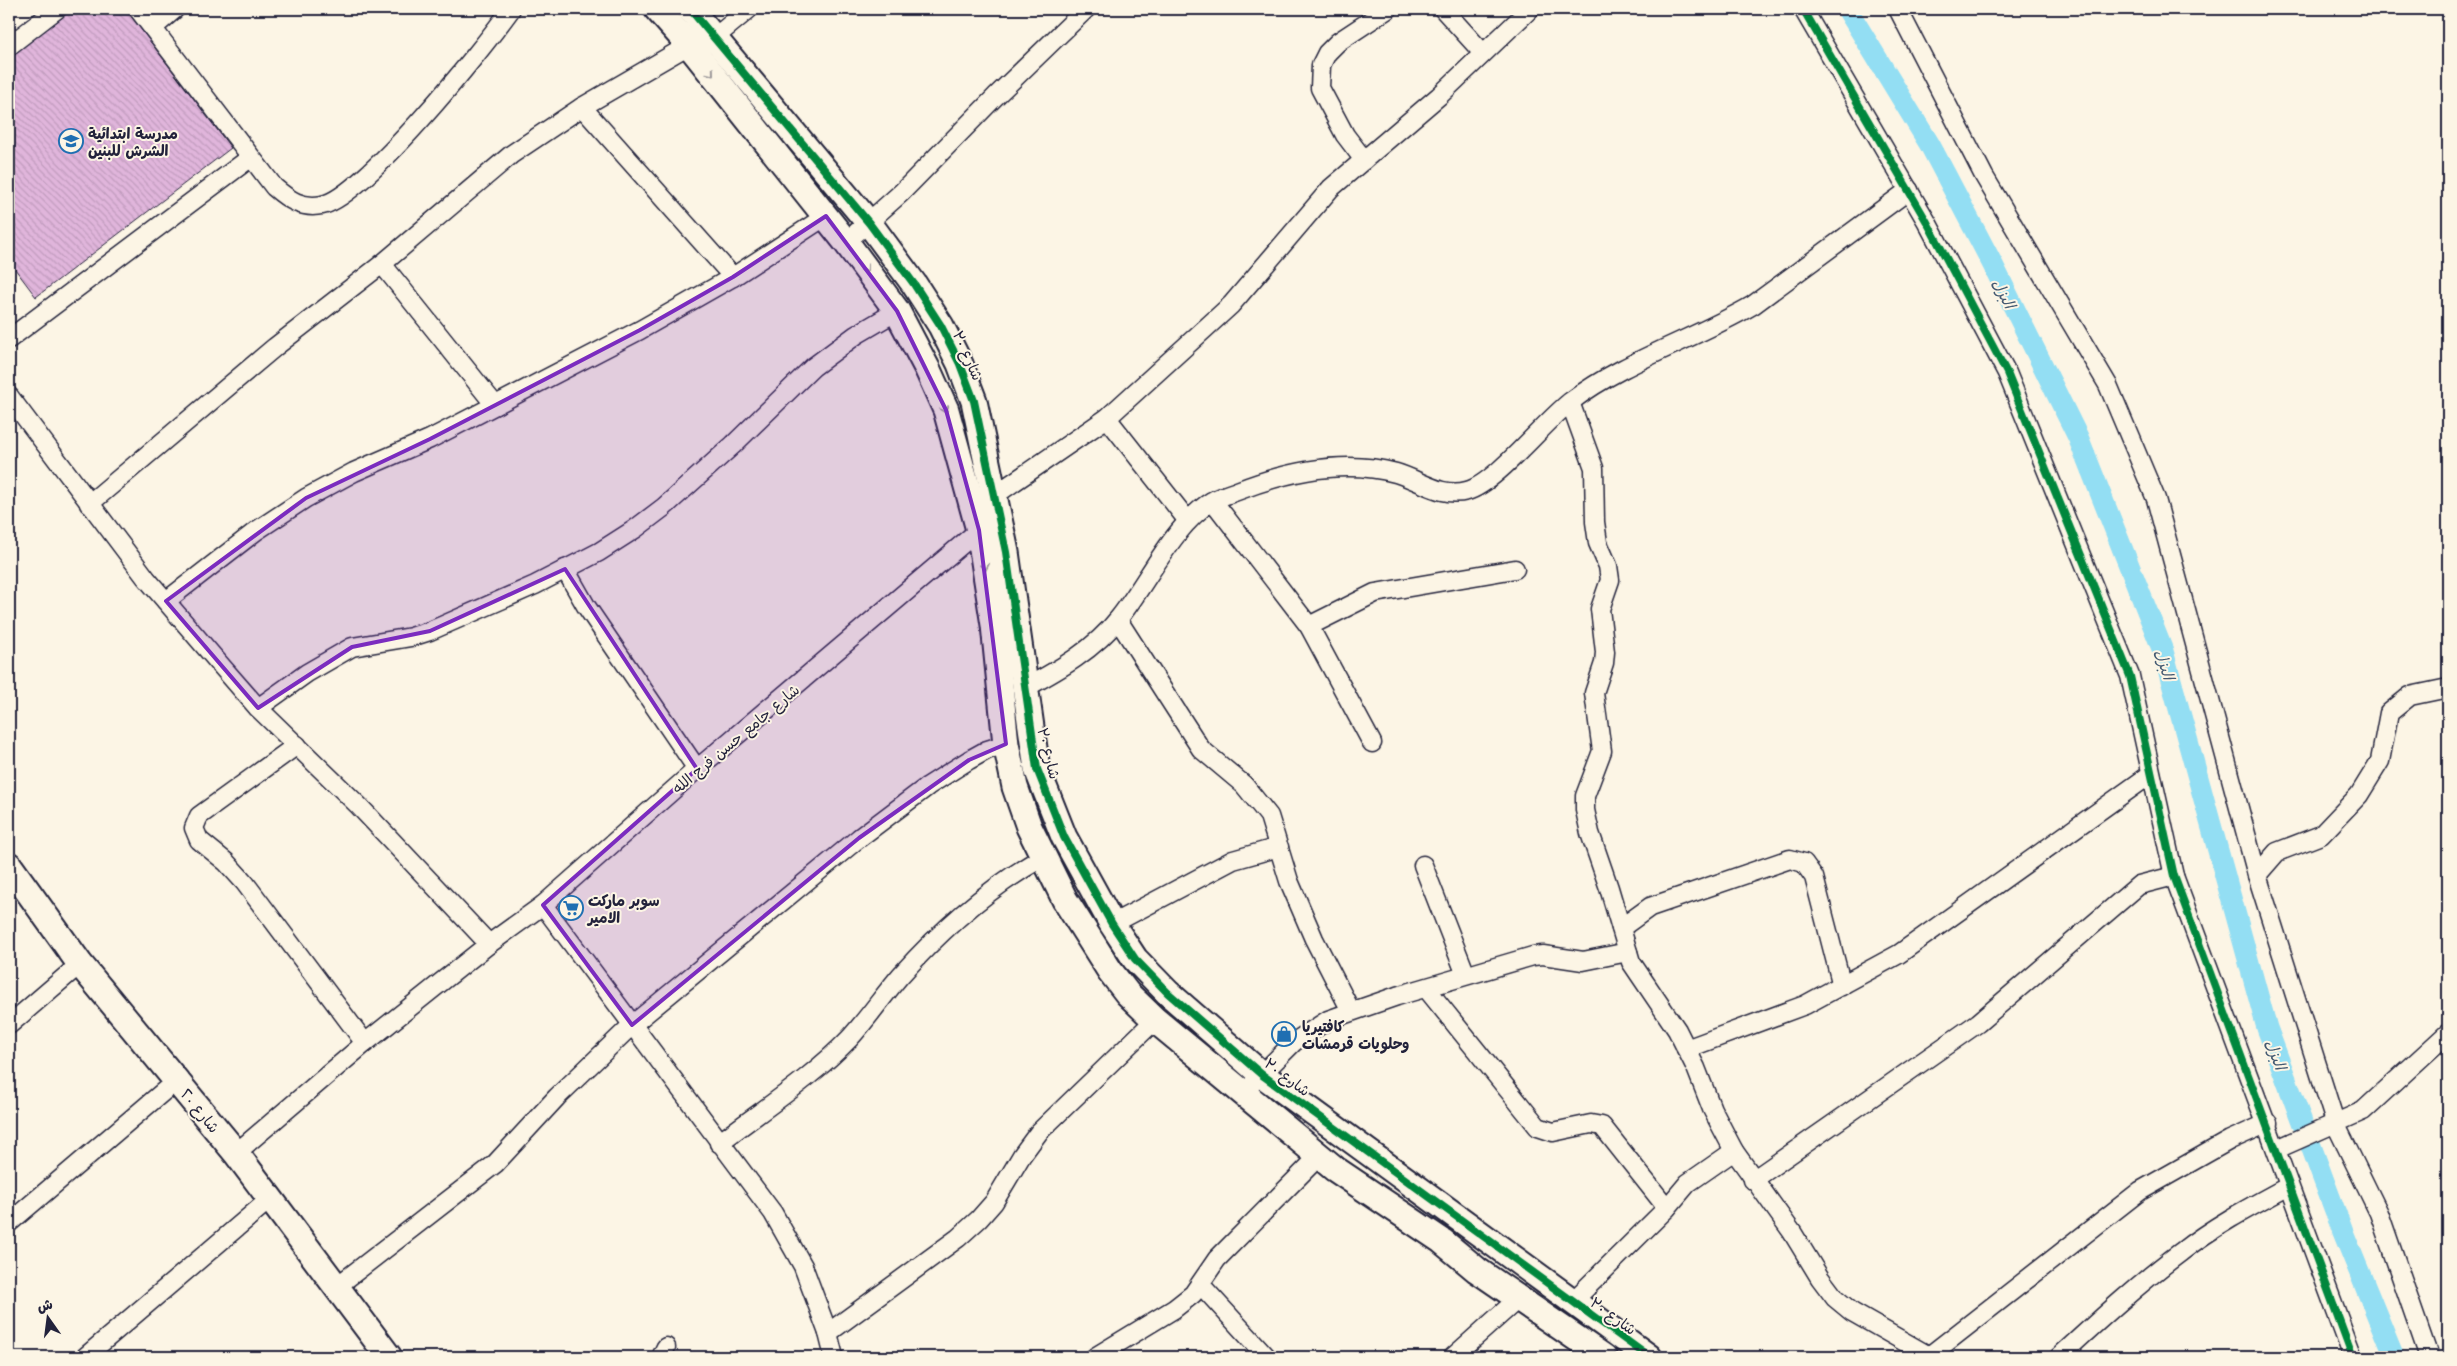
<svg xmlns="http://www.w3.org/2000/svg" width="2457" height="1366" viewBox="0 0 2457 1366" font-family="'Playpen Sans','Playpen Sans Arabic',sans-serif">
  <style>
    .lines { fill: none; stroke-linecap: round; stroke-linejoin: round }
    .canal { stroke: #93def3; stroke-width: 21 }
    .building { fill: url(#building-back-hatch); stroke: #22223b }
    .street-casing { stroke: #22223b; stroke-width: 21 }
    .secondary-casing { stroke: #22223b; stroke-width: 29 }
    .street { stroke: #fcf5e5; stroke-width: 18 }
    .secondary { stroke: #fcf5e5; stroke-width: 25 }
    .cycleway-casing { stroke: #fcf5e5; stroke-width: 11 }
    .cycleway { stroke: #00873e; stroke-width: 8 }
    .oneway { stroke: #9a9698 }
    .marked { fill: #7b2cbf; fill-opacity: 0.2; stroke: #7b2cbf; stroke-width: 4; stroke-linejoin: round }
    .labels { text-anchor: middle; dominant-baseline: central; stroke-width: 4; stroke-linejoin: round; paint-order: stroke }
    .poi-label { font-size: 15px; font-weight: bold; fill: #22223b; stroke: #fcf5e5; text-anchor: start }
    .street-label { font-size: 15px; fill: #22223b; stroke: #fcf5e5 }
    .water-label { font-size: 16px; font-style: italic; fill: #445a72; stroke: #fcf5e5 }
  </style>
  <defs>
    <pattern id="building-back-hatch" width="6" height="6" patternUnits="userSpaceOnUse" patternTransform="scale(1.25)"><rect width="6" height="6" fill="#e0b5db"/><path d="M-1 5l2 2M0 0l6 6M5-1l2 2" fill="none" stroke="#c09bbd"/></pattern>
  </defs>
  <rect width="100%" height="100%" fill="#fcf5e5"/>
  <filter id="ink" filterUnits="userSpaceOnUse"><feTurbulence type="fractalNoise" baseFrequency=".02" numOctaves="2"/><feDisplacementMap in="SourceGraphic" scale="10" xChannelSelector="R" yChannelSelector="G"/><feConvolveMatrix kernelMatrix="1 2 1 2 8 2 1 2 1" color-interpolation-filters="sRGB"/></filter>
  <g filter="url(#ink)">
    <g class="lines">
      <path class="canal" d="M1847 9 1930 145 1992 263 2078 437 2163 651 2267 1028 2343 1232 2394 1357"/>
    </g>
    <path class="building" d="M72 9H128L130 15 231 148 36 297 9 261V57L63 17Z"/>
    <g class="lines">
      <defs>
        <g id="street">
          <path d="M138 9 274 187C289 200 302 209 322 205 362 199 484 47 511 9"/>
          <path d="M1443 9 1482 52"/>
          <path d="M1803 9 1927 222 2007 373 2130 676 2174 876 2353 1357"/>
          <path d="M1898 9 1984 176 2108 385 2156 499 2257 875 2336 1125 2379 1213 2429 1357"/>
          <path d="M153 28 175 9"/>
          <path d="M714 38 749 9"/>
          <path d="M9 46 57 9"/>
          <path d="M582 107 733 277"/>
          <path d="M1364 160 1345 135 1320 88 1321 65 1327 53 1338 42 1388 9"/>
          <path d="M846 242 901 193 996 96 1086 9"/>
          <path d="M382 264 495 405"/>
          <path d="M9 339 250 158"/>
          <path d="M9 396 146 578 224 669 258 708 359 806 489 944"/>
          <path d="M1570 402 1594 468 1595 522 1598 543 1608 566 1610 580 1600 609 1605 652 1604 663 1594 693 1602 751 1585 796V810L1590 833 1609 888 1628 952 1631 962 1677 1030 1696 1068 1712 1109 1734 1151 1792 1232 1820 1278 1835 1298 1852 1312 1931 1357"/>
          <path d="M1107 418 1188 521"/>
          <path d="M995 495 1107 418 1231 305 1331 188 1439 96 1530 9"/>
          <path d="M1213 501 1309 626 1372 743"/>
          <path d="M89 504 275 347 382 264 512 154 582 107 689 45"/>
          <path d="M565 569 586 606 697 769"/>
          <path d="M166 601 256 531 306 498 354 472 430 439 640 330 733 277 826 216"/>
          <path d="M1118 620 1201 749 1244 785 1269 816 1289 881 1314 939 1351 1011"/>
          <path d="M1309 626 1375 593 1515 569"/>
          <path d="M1025 688C1060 669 1094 650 1119 618 1148 582 1173 525 1212 501 1219 497 1229 494 1237 491 1286 472 1344 459 1396 473 1420 480 1441 498 1467 491 1495 484 1544 422 1570 402 1625 360 1693 340 1753 305L1909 190"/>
          <path d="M258 708 307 673 352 647 411 637 430 631 535 585 599 552 635 529 664 507 733 445 813 367 856 335 897 311"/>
          <path d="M297 745 199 816 194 828 199 840 226 862 245 883 365 1043"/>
          <path d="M1423 865 1466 975"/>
          <path d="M2257 875 2277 852 2321 835 2359 795 2380 761 2389 713 2410 696 2448 688"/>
          <path d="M543 905 773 1213 803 1266 828 1333 834 1357"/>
          <path d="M1112 924 1233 860 1279 847"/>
          <path d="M1621 928 1650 907 1790 859 1804 863 1814 877 1842 986"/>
          <path d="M1426 988 1538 1127 1553 1132 1591 1124 1602 1126 1667 1208"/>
          <path d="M9 1025 80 964"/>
          <path d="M1686 1049 1805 1005 1899 954 2151 774"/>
          <path d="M1254 1082 1294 1042 1328 1020 1397 996 1533 956 1543 955 1583 961 1628 952"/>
          <path d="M719 1143C762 1110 813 1077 850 1038 868 1018 883 996 900 976 941 930 990 887 1043 857"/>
          <path d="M2277 1149 2363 1111 2448 1033"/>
          <path d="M236 1153 365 1043 489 944 543 905 697 769 979 530"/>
          <path d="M1753 1180 1978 1023 2139 885 2174 876"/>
          <path d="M9 1223 177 1080"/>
          <path d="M1201 1285 1267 1357"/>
          <path d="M336 1287 495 1164 557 1097 632 1025 859 838 928 786 969 760 987 750 1006 744"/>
          <path d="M1572 1302 1667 1208 1688 1183 1734 1151"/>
          <path d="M828 1333 958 1238 979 1219 994 1202 1022 1155 1039 1132 1155 1020"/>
          <path d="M1929 1356 2140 1191 2230 1140 2268 1123"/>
          <path d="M85 1357 270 1199"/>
          <path d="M661 1357 666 1347"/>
          <path d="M1095 1357 1174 1309 1193 1294 1217 1259 1319 1156"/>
          <path d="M1453 1357 1519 1298"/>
          <path d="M2059 1357C2098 1321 2138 1284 2181 1252 2214 1226 2252 1206 2289 1186"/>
        </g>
        <g id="secondary">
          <path d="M657 9 689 45 846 242 897 311 928 370 946 410 979 530 994 625 1006 744 1015 787 1029 827 1065 900 1110 971 1127 993 1155 1020 1335 1169 1442 1241 1477 1270 1604 1357"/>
          <path d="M690 9 869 223 914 284 941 326 960 364 974 401 1006 552 1037 769 1064 837 1112 924 1135 959 1168 993 1261 1074 1649 1357"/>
          <path d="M9 865 80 964 236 1153 389 1357"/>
        </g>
      </defs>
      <use href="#street" class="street-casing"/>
      <use href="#secondary" class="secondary-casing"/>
      <use href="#street" class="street"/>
      <use href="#secondary" class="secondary"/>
      <defs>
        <g id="cycleway">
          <path d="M690 9 869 223 914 284 941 326 960 364 974 401 1006 552 1037 769 1064 837 1112 924 1135 959 1168 993 1261 1074 1649 1357"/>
          <path d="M1803 9 1927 222 2007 373 2130 676 2174 876 2353 1357"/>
        </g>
      </defs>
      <use href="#cycleway" class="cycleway-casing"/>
      <use href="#cycleway" class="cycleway"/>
    </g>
    <defs><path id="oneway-chevron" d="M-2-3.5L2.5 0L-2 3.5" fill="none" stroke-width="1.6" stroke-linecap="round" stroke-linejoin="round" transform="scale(1.25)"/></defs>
    <g class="oneway">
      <use href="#oneway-chevron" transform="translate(711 73) rotate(51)"/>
      <use href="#oneway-chevron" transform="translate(866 269) rotate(53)"/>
      <use href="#oneway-chevron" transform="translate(945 410) rotate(69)"/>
      <use href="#oneway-chevron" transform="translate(985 567) rotate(81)"/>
    </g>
  </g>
  <path class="marked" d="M826 216 897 311 946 410 979 530 1006 744 969 760 859 838 632 1025 543 905 697 769 565 569 430 631 352 647 258 708 166 601 306 498 430 439 640 330 733 277Z"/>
  <defs>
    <symbol id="school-ring" viewBox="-11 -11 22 22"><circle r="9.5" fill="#fcf5e5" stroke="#1f6fb2" stroke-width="1.5"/><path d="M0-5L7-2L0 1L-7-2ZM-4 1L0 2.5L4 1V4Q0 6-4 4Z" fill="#1f6fb2"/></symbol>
    <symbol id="supermarket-ring" viewBox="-11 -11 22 22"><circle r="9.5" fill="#fcf5e5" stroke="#1f6fb2" stroke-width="1.5"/><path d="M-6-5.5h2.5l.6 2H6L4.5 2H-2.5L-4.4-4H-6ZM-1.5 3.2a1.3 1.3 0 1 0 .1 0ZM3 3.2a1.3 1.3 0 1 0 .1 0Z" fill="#1f6fb2"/></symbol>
    <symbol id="shop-ring" viewBox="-11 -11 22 22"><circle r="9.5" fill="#fcf5e5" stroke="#1f6fb2" stroke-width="1.5"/><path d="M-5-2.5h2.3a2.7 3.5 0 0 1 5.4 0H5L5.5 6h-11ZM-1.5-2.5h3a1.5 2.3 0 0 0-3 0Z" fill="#1f6fb2"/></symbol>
  </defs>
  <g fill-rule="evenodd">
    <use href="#school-ring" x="57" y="127" width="28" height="28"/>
    <use href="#supermarket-ring" x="557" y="894" width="28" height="28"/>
    <use href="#shop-ring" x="1270" y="1020" width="28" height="28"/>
  </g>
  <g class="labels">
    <g class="poi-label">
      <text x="88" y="132">مدرسة ابتدائية<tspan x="88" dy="17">الشرش للبنين</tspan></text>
      <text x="588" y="899">سوبر ماركت<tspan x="588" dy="17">الامير</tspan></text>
      <text x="1302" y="1025">كافتيريا<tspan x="1302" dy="17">وحلويات قرمشات</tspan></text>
    </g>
    <g class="street-label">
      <text transform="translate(969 355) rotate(66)">شارع ٣٠</text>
      <text transform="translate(735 738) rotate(-40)">شارع جامع حسن فرج الله</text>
      <text transform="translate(1050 753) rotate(76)">شارع ٣٠</text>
      <text transform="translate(1288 1076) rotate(37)">شارع ٣٠</text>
      <text transform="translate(201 1110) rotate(51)">شارع ٢٠</text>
      <text transform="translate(1614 1315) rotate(36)">شارع ٣٠</text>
    </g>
    <g class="water-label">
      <text transform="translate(2005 293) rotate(63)">البزل</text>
      <text transform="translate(2166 664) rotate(73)">البزل</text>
      <text transform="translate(2277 1054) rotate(69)">البزل</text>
    </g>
  </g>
  <rect width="2457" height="1366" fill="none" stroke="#fcf5e5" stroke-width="30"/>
  <rect x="15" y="15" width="2427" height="1336" fill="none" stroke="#22223b" stroke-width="2" filter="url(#ink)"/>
  <g transform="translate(48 1318) rotate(346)" stroke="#fcf5e5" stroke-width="4" paint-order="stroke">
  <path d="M0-4L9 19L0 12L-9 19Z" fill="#22223b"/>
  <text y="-8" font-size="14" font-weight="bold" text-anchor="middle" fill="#22223b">ش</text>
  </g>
</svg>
